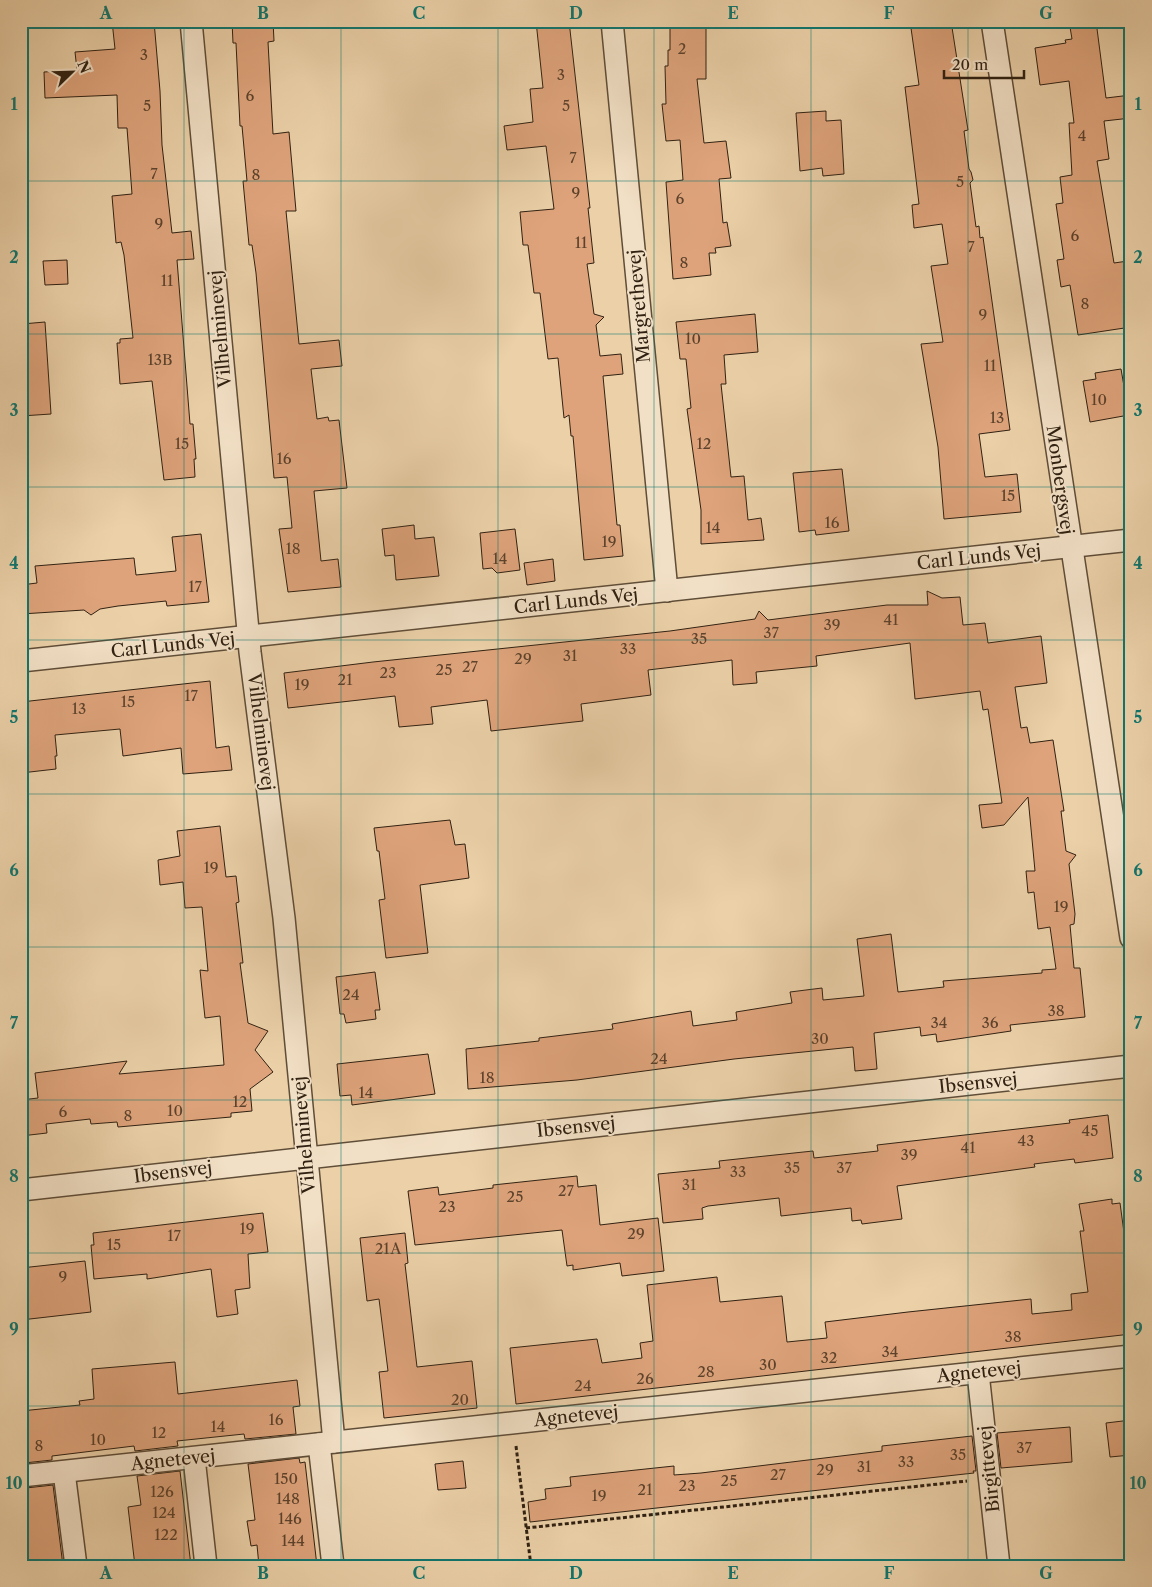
<svg xmlns="http://www.w3.org/2000/svg" width="1152" height="1587" viewBox="0 0 1152 1587" font-family="'Libre Caslon Text',serif">
  <style>
    .building { fill: #dea37b; stroke: #302112 }
    .lines { fill: none; stroke-linecap: round; stroke-linejoin: round }
    .street-casing { stroke: #5f4d38; stroke-width: 24 }
    .path { stroke: #302112; stroke-width: 3; stroke-dasharray: 4 2.5; stroke-linecap: butt }
    .street { stroke: #f2e0c6; stroke-width: 21 }
    .grid { fill: none; stroke: #0f766e; stroke-width: 1; stroke-opacity: 0.55 }
    .labels { text-anchor: middle; dominant-baseline: central; stroke-width: 4; stroke-linejoin: round; paint-order: stroke }
    .number-label { font-size: 15px; fill: #5c422c }
    .street-label { font-size: 18px; fill: #302112; stroke: #f2e0c6 }
    .neatline { fill: none; stroke: #0f766e; stroke-width: 2 }
    .grid-label { font-size: 16px; text-anchor: middle; font-weight: bold; fill: #0f766e }
  </style>
  <rect width="100%" height="100%" fill="#ebd0a8"/>
  <filter id="stains"><feTurbulence type="fractalNoise" baseFrequency=".004" numOctaves="4"/><feColorMatrix values="0 0 0 0 .2 0 0 0 0 .09 0 0 0 0 .02 0 0 0 .5 -.17"/></filter>
  <radialGradient id="worn" r=".72"><stop offset=".6" stop-color="#630" stop-opacity="0"/><stop offset="1" stop-color="#630" stop-opacity=".3"/></radialGradient>
  <g class="building">
    <path d="M112 21H154L160 91 162 145 172 233 191 231 194 259 177 260 190 424H193L196 459H194L195 477 164 480 152 381 120 384 117 343H120V339L133 338 124 255 121 242 116 243 112 196 132 194 127 128H118L117 95 45 98 44 72 77 70 75 52 115 49Z"/>
    <path d="M232 21H273L274 41 268 42 273 134 289 132 296 211H286L299 344 339 340 342 366 311 369 317 419 328 417 329 421 339 420 347 488 314 491 321 561 338 559 341 587 288 592 279 529 292 528 287 477 274 478 256 273 252 245H249L243 181H247L242 126H240L236 43H233Z"/>
    <path d="M536 21H569L590 208H588L594 263 587 264 594 314 604 317 596 325 600 356 621 354 623 374 603 376 617 525H620L623 556 584 560 573 436H571L569 415 564 418 558 358 548 359 540 293H534L528 245H523L520 212 554 209 546 146 507 150 504 126 533 122 530 89 543 88Z"/>
    <path d="M910 21H951L968 130 964 131 969 169 971 172 973 180 970 183 976 227 979 226 980 238 983 237 1010 430 979 434 985 477 1017 474 1021 512 944 519 938 447 921 344 943 342 931 266 948 264 942 224 914 228 912 205 919 204 905 87 919 85Z"/>
    <path d="M1069 21H1096L1106 98 1131 95V118L1104 121 1109 159 1097 161 1114 263 1128 261 1131 274V327L1078 335 1070 285 1061 287 1057 260 1064 259 1056 204 1063 203 1060 177 1072 175 1069 123H1074L1069 81 1040 85 1035 48 1066 43 1065 40 1072 39Z"/>
    <path d="M706 27V79H697L704 143 726 141 731 178 719 179 723 223 727 222 731 246 715 248 716 253H709L711 275 673 279 666 182 683 180 680 140 666 141 662 104H666L665 66H668V50H670V28Z"/>
    <path d="M826 111V121L841 120 844 174 823 176 822 168 800 171 796 113Z"/>
    <path d="M67 260 68 284 45 285 43 261Z"/>
    <path d="M755 314 758 352 724 355 726 384H721L731 477 744 476 748 520 761 518 764 540 701 544V510L687 409 691 408 686 359H680L676 322Z"/>
    <path d="M45 322 51 414 21 416 22 324Z"/>
    <path d="M1121 369 1129 415 1090 422 1083 381 1096 379 1095 373Z"/>
    <path d="M842 469 849 531 816 535 815 530 799 532 793 473Z"/>
    <path d="M414 525 415 539 434 537 439 576 396 580 394 555 385 556 382 529Z"/>
    <path d="M515 529 520 570 497 573 492 568 483 569 480 533Z"/>
    <path d="M201 534 209 602 167 606 166 601 118 606 100 609 91 615 84 610 21 614V585L37 583 35 566 134 558 136 575 176 571 172 537Z"/>
    <path d="M553 559 555 581 527 585 524 563Z"/>
    <path d="M927 591 942 598 960 597 963 625 985 623 988 643 1041 636 1047 683 1015 687 1021 728 1027 727 1030 743 1053 740 1064 811H1061L1066 851 1076 855 1069 864 1075 914 1074 924 1070 925 1074 968H1080L1085 1017 1010 1025 1011 1031 937 1042 936 1034 921 1036 920 1027 874 1033 877 1069 855 1071 853 1047 734 1059 577 1080 468 1089 466 1049 539 1041V1038L613 1029 612 1024 691 1011 693 1026 737 1020 736 1012 792 1003 790 992 822 988 823 1000 864 996 857 939 891 934 898 992 944 987 943 981 1042 973V970L1056 969 1050 927 1038 929 1034 892 1028 893 1026 871H1035L1028 797 1004 825 982 828 979 805 1002 803 988 709 983 710 980 691 915 699 910 643 816 656 817 666 756 672 757 683 733 685 732 660 648 670 651 695 581 704 583 721 491 731 487 700 431 707 433 724 399 727 395 696 288 708 284 673 373 662 670 631 755 619 759 611 768 620 887 605H928Z"/>
    <path d="M210 681 216 748 229 746 232 770 183 774 181 748 123 756 120 729 55 735 57 756H55L56 769 21 773V702Z"/>
    <path d="M450 820 455 845 465 844 469 878 420 885 428 953 386 958 379 900 385 899 379 851H377L374 828Z"/>
    <path d="M220 826 226 877 236 876 239 902 236 903 243 963H240L248 1023 268 1031 255 1050 273 1072 250 1089 252 1111 231 1113V1117L118 1127 117 1122 91 1124 90 1119 46 1124 47 1133 21 1136V1100L38 1098 35 1073 127 1061 119 1074 224 1065 220 1016 205 1018 200 970 208 971 202 907 185 908 183 882 160 885 158 860 180 856 177 831Z"/>
    <path d="M375 972 380 1010H375L376 1019 346 1023 344 1014H340L336 977Z"/>
    <path d="M428 1054 435 1094 352 1105 351 1095 340 1096 337 1064Z"/>
    <path d="M1108 1115 1113 1158 1075 1163 1074 1159 1034 1164 1035 1167 897 1186 902 1219 862 1224 861 1220 852 1221 851 1208 781 1216 779 1198 708 1206 702 1208 703 1219 663 1223 658 1174 720 1168 719 1161 756 1157 813 1151 814 1158 878 1151 877 1145 1070 1123 1069 1120Z"/>
    <path d="M577 1176 578 1187 596 1185 600 1225 658 1218 664 1271 622 1276 620 1263 573 1270V1265L567 1266 562 1230 415 1245 408 1191 438 1187 439 1195 493 1188V1185Z"/>
    <path d="M1112 1199V1204L1120 1203 1125 1240 1131 1239V1334L516 1404 510 1348 597 1339 602 1363 642 1358 640 1343 653 1341 647 1285 717 1277 720 1302 782 1296 787 1342 827 1338 825 1322 908 1312 1031 1299 1032 1314 1072 1310 1071 1294 1088 1292 1080 1231H1084L1079 1204Z"/>
    <path d="M263 1213 268 1252 248 1254 250 1288 235 1290 238 1314 217 1317 211 1269 147 1279V1274L94 1279 91 1245H94L93 1233Z"/>
    <path d="M405 1233 408 1263 405 1264 417 1367 472 1361 477 1408 384 1418 379 1372 388 1371 379 1299 367 1301 360 1238Z"/>
    <path d="M85 1261 91 1312 21 1320V1268Z"/>
    <path d="M175 1362 178 1394 297 1380 300 1406 293 1407 296 1434 245 1439 244 1434 177 1441 178 1446 135 1451 134 1446 52 1456V1460L24 1463 21 1411 80 1405 79 1401 94 1399 92 1369Z"/>
    <path d="M1131 1420V1455L1110 1457 1106 1423Z"/>
    <path d="M1070 1427 1072 1462 1001 1468 997 1433Z"/>
    <path d="M972 1436 976 1471H973L974 1473 530 1522 528 1502 546 1499 545 1489 571 1486 570 1477 674 1466V1475L701 1473 882 1451V1446Z"/>
    <path d="M299 1458 300 1463 305 1462 317 1566H259L257 1545 251 1546 247 1521 255 1520 248 1464Z"/>
    <path d="M463 1461 466 1488 438 1490 435 1464Z"/>
    <path d="M180 1471 191 1566H135L128 1507 141 1505 137 1476Z"/>
    <path d="M53 1485 63 1566H21V1495L27 1494 26 1488Z"/>
  </g>
  <g class="lines">
    <defs>
      <g id="street">
        <path d="M191 21 250 652 284 918 334 1442"/>
        <path d="M612 21 667 591"/>
        <path d="M992 21 1131 938"/>
        <path d="M21 661 1131 540"/>
        <path d="M21 1190 1131 1066"/>
        <path d="M978 1373 999 1566"/>
        <path d="M319 1444 333 1566"/>
        <path d="M194 1458 206 1566"/>
        <path d="M64 1472 76 1566"/>
        <path d="M21 1476 1131 1356"/>
      </g>
    </defs>
    <use href="#street" class="street-casing"/>
    <g class="path">
      <path d="M516 1446 531 1566"/>
      <path d="M526 1528 967 1481"/>
    </g>
    <use href="#street" class="street"/>
  </g>
  <path class="grid" d="M184 21V1566M341 21V1566M498 21V1566M654 21V1566M811 21V1566M968 21V1566M21 181H1131M21 334H1131M21 487H1131M21 640H1131M21 794H1131M21 947H1131M21 1100H1131M21 1253H1131M21 1406H1131"/>
  <g class="labels">
    <g class="number-label">
      <text x="682" y="48">2</text>
      <text x="144" y="54">3</text>
      <text x="561" y="74">3</text>
      <text x="250" y="95">6</text>
      <text x="147" y="105">5</text>
      <text x="566" y="105">5</text>
      <text x="1082" y="135">4</text>
      <text x="573" y="157">7</text>
      <text x="154" y="173">7</text>
      <text x="256" y="174">8</text>
      <text x="960" y="181">5</text>
      <text x="576" y="192">9</text>
      <text x="680" y="198">6</text>
      <text x="159" y="223">9</text>
      <text x="1075" y="235">6</text>
      <text x="581" y="242">11</text>
      <text x="971" y="246">7</text>
      <text x="684" y="262">8</text>
      <text x="167" y="280">11</text>
      <text x="1085" y="303">8</text>
      <text x="983" y="314">9</text>
      <text x="693" y="338">10</text>
      <text x="160" y="359">13B</text>
      <text x="990" y="365">11</text>
      <text x="1099" y="399">10</text>
      <text x="997" y="417">13</text>
      <text x="182" y="443">15</text>
      <text x="704" y="443">12</text>
      <text x="284" y="458">16</text>
      <text x="1008" y="495">15</text>
      <text x="832" y="522">16</text>
      <text x="713" y="527">14</text>
      <text x="609" y="541">19</text>
      <text x="293" y="548">18</text>
      <text x="500" y="558">14</text>
      <text x="195" y="586">17</text>
      <text x="891" y="619">41</text>
      <text x="832" y="624">39</text>
      <text x="771" y="632">37</text>
      <text x="699" y="638">35</text>
      <text x="628" y="648">33</text>
      <text x="570" y="655">31</text>
      <text x="523" y="658">29</text>
      <text x="470" y="666">27</text>
      <text x="444" y="669">25</text>
      <text x="388" y="672">23</text>
      <text x="345" y="679">21</text>
      <text x="302" y="684">19</text>
      <text x="191" y="695">17</text>
      <text x="128" y="701">15</text>
      <text x="79" y="708">13</text>
      <text x="211" y="867">19</text>
      <text x="1061" y="906">19</text>
      <text x="351" y="994">24</text>
      <text x="1056" y="1010">38</text>
      <text x="939" y="1022">34</text>
      <text x="990" y="1022">36</text>
      <text x="820" y="1038">30</text>
      <text x="659" y="1058">24</text>
      <text x="487" y="1077">18</text>
      <text x="366" y="1092">14</text>
      <text x="240" y="1101">12</text>
      <text x="175" y="1110">10</text>
      <text x="63" y="1111">6</text>
      <text x="128" y="1115">8</text>
      <text x="1090" y="1130">45</text>
      <text x="1026" y="1140">43</text>
      <text x="968" y="1147">41</text>
      <text x="909" y="1154">39</text>
      <text x="792" y="1167">35</text>
      <text x="844" y="1167">37</text>
      <text x="738" y="1171">33</text>
      <text x="689" y="1184">31</text>
      <text x="566" y="1190">27</text>
      <text x="515" y="1196">25</text>
      <text x="447" y="1206">23</text>
      <text x="247" y="1228">19</text>
      <text x="636" y="1233">29</text>
      <text x="174" y="1235">17</text>
      <text x="114" y="1244">15</text>
      <text x="388" y="1248">21A</text>
      <text x="63" y="1276">9</text>
      <text x="1013" y="1336">38</text>
      <text x="890" y="1351">34</text>
      <text x="829" y="1357">32</text>
      <text x="768" y="1364">30</text>
      <text x="706" y="1371">28</text>
      <text x="645" y="1378">26</text>
      <text x="583" y="1385">24</text>
      <text x="460" y="1399">20</text>
      <text x="276" y="1419">16</text>
      <text x="218" y="1426">14</text>
      <text x="159" y="1432">12</text>
      <text x="98" y="1439">10</text>
      <text x="39" y="1445">8</text>
      <text x="1024" y="1447">37</text>
      <text x="958" y="1454">35</text>
      <text x="906" y="1461">33</text>
      <text x="864" y="1466">31</text>
      <text x="825" y="1469">29</text>
      <text x="778" y="1474">27</text>
      <text x="286" y="1478">150</text>
      <text x="729" y="1480">25</text>
      <text x="687" y="1485">23</text>
      <text x="645" y="1489">21</text>
      <text x="162" y="1491">126</text>
      <text x="599" y="1495">19</text>
      <text x="288" y="1498">148</text>
      <text x="164" y="1512">124</text>
      <text x="290" y="1518">146</text>
      <text x="166" y="1534">122</text>
      <text x="293" y="1540">144</text>
    </g>
    <g class="street-label">
      <text transform="translate(639 306) rotate(-95)">Margrethevej</text>
      <text transform="translate(220 329) rotate(-95)">Vilhelminevej</text>
      <text transform="translate(1060 480) rotate(82)">Monbergsvej</text>
      <text transform="translate(979 557) rotate(-6)">Carl Lunds Vej</text>
      <text transform="translate(576 601) rotate(-6)">Carl Lunds Vej</text>
      <text transform="translate(173 645) rotate(-6)">Carl Lunds Vej</text>
      <text transform="translate(261 732) rotate(83)">Vilhelminevej</text>
      <text transform="translate(978 1083) rotate(-6)">Ibsensvej</text>
      <text transform="translate(576 1127) rotate(-6)">Ibsensvej</text>
      <text transform="translate(304 1135) rotate(-95)">Vilhelminevej</text>
      <text transform="translate(173 1172) rotate(-7)">Ibsensvej</text>
      <text transform="translate(979 1372) rotate(-6)">Agnetevej</text>
      <text transform="translate(576 1416) rotate(-6)">Agnetevej</text>
      <text transform="translate(173 1460) rotate(-6)">Agnetevej</text>
      <text transform="translate(989 1469) rotate(-96)">Birgittevej</text>
    </g>
  </g>
  <rect width="1152" height="1587" fill="none" stroke="#ebd0a8" stroke-width="55"/>
  <g transform="translate(72 72) rotate(67)" stroke="#f2e0c6" stroke-width="4" paint-order="stroke">
  <path d="M0-4L9 19L0 12L-9 19Z" fill="#302112"/>
  <text y="-8" font-size="14" font-weight="bold" text-anchor="middle" fill="#302112">N</text>
  </g>
  <path d="M944 70v8h80v-8" fill="none" stroke="#302112" stroke-width="2.5"/>
  <text x="952" y="70" font-size="15" fill="#302112" stroke="#f2e0c6" stroke-width="4" paint-order="stroke">20 m</text>
  <rect x="28" y="28" width="1096" height="1532" class="neatline"/>
  <g class="grid-label">
    <text x="106" y="19">A</text>
    <text x="263" y="19">B</text>
    <text x="419" y="19">C</text>
    <text x="576" y="19">D</text>
    <text x="733" y="19">E</text>
    <text x="889" y="19">F</text>
    <text x="1046" y="19">G</text>
    <text x="14" y="110">1</text>
    <text x="1138" y="110">1</text>
    <text x="14" y="263">2</text>
    <text x="1138" y="263">2</text>
    <text x="14" y="416">3</text>
    <text x="1138" y="416">3</text>
    <text x="14" y="569">4</text>
    <text x="1138" y="569">4</text>
    <text x="14" y="723">5</text>
    <text x="1138" y="723">5</text>
    <text x="14" y="876">6</text>
    <text x="1138" y="876">6</text>
    <text x="14" y="1029">7</text>
    <text x="1138" y="1029">7</text>
    <text x="14" y="1182">8</text>
    <text x="1138" y="1182">8</text>
    <text x="14" y="1335">9</text>
    <text x="1138" y="1335">9</text>
    <text x="14" y="1489">10</text>
    <text x="1138" y="1489">10</text>
    <text x="106" y="1579">A</text>
    <text x="263" y="1579">B</text>
    <text x="419" y="1579">C</text>
    <text x="576" y="1579">D</text>
    <text x="733" y="1579">E</text>
    <text x="889" y="1579">F</text>
    <text x="1046" y="1579">G</text>
  </g>
  <rect width="100%" height="100%" filter="url(#stains)"/>
  <rect width="100%" height="100%" fill="url(#worn)"/>
</svg>
